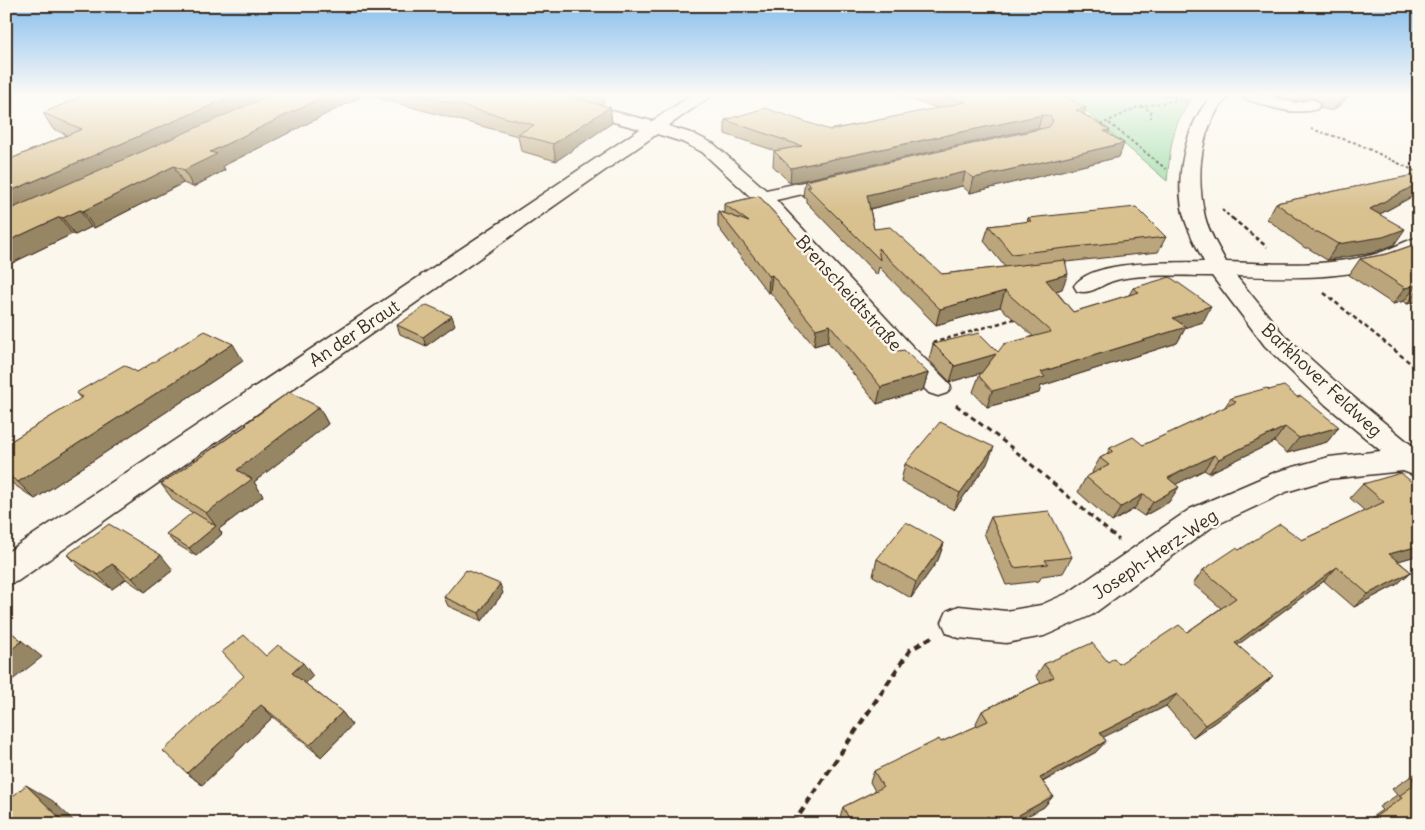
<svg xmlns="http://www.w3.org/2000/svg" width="1425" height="830" viewBox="0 0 1425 830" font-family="Delius,sans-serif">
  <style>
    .green { fill: #9bdda8; stroke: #6b8463 }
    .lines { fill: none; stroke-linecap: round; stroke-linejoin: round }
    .minor-casing { stroke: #3b2a1e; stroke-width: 3 }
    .path-far3 { stroke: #3b2a1e; stroke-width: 2; stroke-dasharray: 3 2.5; stroke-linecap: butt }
    .path-far2 { stroke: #3b2a1e; stroke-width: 2.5; stroke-dasharray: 4.5 3; stroke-linecap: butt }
    .path-far1 { stroke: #3b2a1e; stroke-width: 3; stroke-dasharray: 5.5 4; stroke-linecap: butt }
    .path { stroke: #3b2a1e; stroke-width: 4.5; stroke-dasharray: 7 5; stroke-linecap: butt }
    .minor { fill: #fbf7ec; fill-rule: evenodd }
    .wall { fill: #baa57b; stroke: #3b2a1e }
    .shaded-wall { fill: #978664; stroke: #3b2a1e }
    .building { fill: #d8c08f; stroke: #3b2a1e }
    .labels { text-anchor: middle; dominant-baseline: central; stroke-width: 5; stroke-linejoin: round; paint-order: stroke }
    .street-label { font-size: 18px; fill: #3b2a1e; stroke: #fbf7ec }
  </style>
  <rect width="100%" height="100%" fill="#fbf7ec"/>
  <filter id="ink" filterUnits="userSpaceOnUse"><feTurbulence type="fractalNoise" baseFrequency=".02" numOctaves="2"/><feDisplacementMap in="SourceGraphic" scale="10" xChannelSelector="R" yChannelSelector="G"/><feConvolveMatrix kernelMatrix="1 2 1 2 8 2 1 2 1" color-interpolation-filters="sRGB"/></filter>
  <g filter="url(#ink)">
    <path class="green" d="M1067 95H1195C1171 124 1171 145 1167 181Z"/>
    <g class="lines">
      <defs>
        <g id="minor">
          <path d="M521 95H547L652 121 692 95H710L708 98 668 126 694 134 714 144 766 190 841 174 848 176 851 180 848 184 776 200 912 346 947 381 951 387 947 393 938 396 929 393 894 358 755 201 702 152 682 142 657 134 18 581 6 585V553L640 129 523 98Z"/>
          <path d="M1213 95H1230C1226 100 1221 104 1218 109 1198 141 1197 182 1205 217 1209 233 1219 248 1226 262 1274 264 1325 267 1372 255 1389 251 1403 241 1419 237V252C1364 281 1295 278 1236 276L1283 334 1346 391 1415 448 1419 447V475L1416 476 1403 471 1329 479 1286 492 1212 527 1092 615 1044 636 1006 643 959 638 947 633 942 622 947 611 959 606 1006 611 1041 605 1068 593 1190 509 1276 472 1329 457 1381 451 1326 405 1265 346 1212 276C1186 276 1136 273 1113 281 1100 285 1092 295 1077 291L1074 286C1092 259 1173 263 1204 262 1198 249 1190 235 1185 220 1173 182 1185 122 1213 95Z"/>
          <path d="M1242 95H1265L1296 103 1311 100 1317 101 1319 105 1317 109C1291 116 1269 107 1244 98Z"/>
        </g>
      </defs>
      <use href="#minor" class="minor-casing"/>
      <g class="path-far3">
        <path d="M1163 95 1188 102"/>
        <path d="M1141 106 1151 111V118"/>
        <path d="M1109 123 1166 169"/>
        <path d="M1100 125 1138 107 1178 100"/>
        <path d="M1311 129 1356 143 1419 173"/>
        <path d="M1222 210 1233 219"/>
      </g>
      <g class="path-far2">
        <path d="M1232 218 1267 247"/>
        <path d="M1324 293 1419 370"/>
        <path d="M932 343 1017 318"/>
      </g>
      <path class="path-far1" d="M956 405 1012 448 1119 540"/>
      <path class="path" d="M793 824 910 650 932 637"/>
      <use href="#minor" class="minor"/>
    </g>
    <g class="wall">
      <path d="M85 95H364L223 166 225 170 193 187 183 183 94 228 91 227 75 235 72 234 6 266V161L67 135 53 129 43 113Z"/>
      <path d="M367 95H603L604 106 610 107 612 123 556 161 521 151 518 136Z"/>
      <path d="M896 95H1062L1084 114 1109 134 1124 143 1119 157 970 193 962 186 870 209 874 229 942 274 1005 267 984 241 989 226 1027 222 1028 218 1166 237 1158 252 1066 262 1062 289 1056 291 1073 312 1129 295 1133 288 1203 322 1186 327 1177 343 1041 386 1039 393 987 407 973 392 979 376 981 373 950 382 929 360 933 344 998 352 1033 336 1000 307 936 325 879 267 877 275 806 202V198L803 196 805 181 1041 129 1038 128 790 183 773 166 774 151H776L725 134V120L830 130 938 108Z"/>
      <path d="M1272 95H1350L1333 111 1320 108 1321 104 1317 99 1311 98 1296 101Z"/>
      <path d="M1419 174V189L1415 195 1380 214 1394 245 1372 253 1327 260 1308 248H1305L1267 219 1276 203Z"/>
      <path d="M759 196 898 351 928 373 923 390 877 404 828 342 814 346 770 292 768 293 718 227V211L724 213V204Z"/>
      <path d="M1419 243V301L1407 304 1404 301 1393 304 1349 275 1360 259 1387 254Z"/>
      <path d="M397 325H455L426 346 400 334Z"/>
      <path d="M243 361 35 499 6 479V444L81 399 76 393 137 372Z"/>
      <path d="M1269 390 1297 397 1339 427 1327 442 1287 453 1274 442 1209 473 1204 470 1176 484 1169 502 1144 516 1134 509 1112 522 1078 492 1086 477 1093 473 1092 472 1100 458 1107 454 1110 448 1143 445 1224 408 1231 398Z"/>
      <path d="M319 407 328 424 254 482 263 496 219 529 222 534 196 556 173 542 166 534 193 513 174 501 161 484 246 425 245 424Z"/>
      <path d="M905 464H987L954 510 901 481Z"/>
      <path d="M1363 484 1419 488V555L1398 561 1411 572 1396 585 1354 607 1324 581 1237 645 1273 676 1260 689 1215 722 1193 737 1166 706 1103 737 1106 741 1096 752 1043 782 1053 796 1044 807 1021 819 1023 822 1021 824H843L840 817 843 807 875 791 870 782 874 771 941 742 977 726 976 723 982 711 1041 683 1036 676 1044 664 1108 662 1119 664 1187 632 1221 608 1193 584 1203 570 1239 550 1302 540 1365 511 1350 498Z"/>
      <path d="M991 517 1072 557 1063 573 1042 576 1039 581 1006 585 984 533Z"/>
      <path d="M944 543 938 560 911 598 873 576 877 559Z"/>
      <path d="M67 555 173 570 145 592 126 579 112 589 81 569Z"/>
      <path d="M503 593 482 621 448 606 444 597Z"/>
      <path d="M266 656 313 676 305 683 342 712 352 725 321 757 273 717 202 785 187 773Z"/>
      <path d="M1419 771V824H1362L1382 810 1379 807 1397 795 1392 789Z"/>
    </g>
    <g class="shaded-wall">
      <path d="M235 95H277L6 216V193Z"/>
      <path d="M327 95H364L223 166 225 170 193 187 184 170 210 152Z"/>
      <path d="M1300 95H1313L1311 98 1296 101Z"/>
      <path d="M1343 95H1350L1333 111Z"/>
      <path d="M610 107 612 123 556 161 553 144Z"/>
      <path d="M1086 108 1081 122 1076 110Z"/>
      <path d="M1042 115 1038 128 790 183 791 168Z"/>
      <path d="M1110 130 1105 143 1104 131Z"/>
      <path d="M1124 143 1119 157 970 193 974 178Z"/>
      <path d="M174 166 183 183 94 228 83 211Z"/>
      <path d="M965 172 962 186 865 210 867 195Z"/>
      <path d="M1419 183V189L1415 195 1360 225 1370 209Z"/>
      <path d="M80 210 91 227 75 235 63 218Z"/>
      <path d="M60 217 72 234 6 266V242Z"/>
      <path d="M1405 229 1394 245 1372 253 1327 260 1338 244Z"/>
      <path d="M1068 274 1062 289 1041 296 1046 280Z"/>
      <path d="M772 275 770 292 768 293 769 276Z"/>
      <path d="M1417 285 1404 301 1393 304 1405 288Z"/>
      <path d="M1419 289V301L1407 304Z"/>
      <path d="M1005 291 1000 307 936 325 940 309Z"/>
      <path d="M1211 306 1203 322 1165 334 1173 318Z"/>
      <path d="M452 316 455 325 426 346 423 337Z"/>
      <path d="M830 325 828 342 814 346 816 329Z"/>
      <path d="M1186 327 1177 343 1041 386 1039 393 987 407 992 391 1041 372Z"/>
      <path d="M233 344 243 361 35 499 18 482Z"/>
      <path d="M996 354 991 370 950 382 955 366Z"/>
      <path d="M928 373 923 390 877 404 881 387Z"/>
      <path d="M319 407 328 424 254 482 263 496 219 529 222 534 196 556 189 548 216 526 206 513 237 470Z"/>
      <path d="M1285 427 1274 442 1209 473 1219 459Z"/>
      <path d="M1339 427 1327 442 1287 453 1299 438Z"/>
      <path d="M994 447 987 464 954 510 960 493Z"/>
      <path d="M1214 455 1204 470 1159 493 1168 478Z"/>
      <path d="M1179 487 1169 502 1144 516 1153 502Z"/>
      <path d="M1144 494 1134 509 1112 522 1121 507Z"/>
      <path d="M944 543 938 560 911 598 916 582Z"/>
      <path d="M1419 546V555L1375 568 1389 554Z"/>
      <path d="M161 555 173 570 145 592 132 578Z"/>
      <path d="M112 564 126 579 112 589 98 575Z"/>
      <path d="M1337 567 1324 581 1223 656 1235 643Z"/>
      <path d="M1411 572 1396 585 1354 607 1368 594Z"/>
      <path d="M500 584 503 593 482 621 479 613Z"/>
      <path d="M6 628 42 657 6 685Z"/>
      <path d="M303 663 313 676 303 686 292 673Z"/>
      <path d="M1273 676 1260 689 1215 722 1193 737 1205 725Z"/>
      <path d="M1177 694 1166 706 1090 744 1100 733Z"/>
      <path d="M261 705 273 717 202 785 187 773Z"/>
      <path d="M342 712 352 725 321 757 310 745Z"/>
      <path d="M1106 741 1096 752 1031 788 1040 778Z"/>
      <path d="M26 785 53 801 77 824H66Z"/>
      <path d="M1053 796 1044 807 1013 824 1019 815Z"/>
      <path d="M988 816 982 824H974Z"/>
    </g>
    <g class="building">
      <path d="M85 95H235L6 193V161L82 129 43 113Z"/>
      <path d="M271 95H327L210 152 217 154 184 170 174 166 83 211 80 210 63 218 60 217 6 242V211Z"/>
      <path d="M421 95H561L610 107 553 144 518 134 534 125Z"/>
      <path d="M941 95H1062L1086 108 1076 110 1110 130 1104 131 1124 143 974 178 965 172 867 195 874 229 890 227 942 274 1065 260 1068 274 1046 280 1073 312 1139 292 1133 288 1170 277 1211 306 1173 318 1186 327 1041 372 1045 377 992 391 979 376 996 354 955 366 933 344 979 333 998 352 1004 344 1051 332 1005 291 940 309 878 248 880 260 807 187H811L805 181 1049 127 1053 121 1050 116 1042 115 791 168 774 151 802 146 725 120 765 108 830 130 966 102Z"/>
      <path d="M1419 174V183L1370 209 1405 229 1383 237 1338 244 1318 232H1315L1276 203Z"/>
      <path d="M759 196 898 351 904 350 928 373 881 387 830 325 816 329 772 275 769 276 718 211 749 222 724 204Z"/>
      <path d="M1136 207 1166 237 1012 254 989 226 1031 221 1028 218Z"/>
      <path d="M1419 243V286L1417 285 1405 288 1360 259 1387 254Z"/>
      <path d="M427 305 452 316 423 337 397 325Z"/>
      <path d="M205 331 233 344 18 482 6 474V444L83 397 76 393 124 365 137 372Z"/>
      <path d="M1284 386 1297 397 1301 396 1339 427 1299 438 1285 427 1219 459 1214 455 1168 478 1179 487 1153 502 1144 494 1121 507 1086 477 1109 465 1100 458 1113 451 1110 448 1133 437 1143 445 1236 402 1231 398 1267 388 1269 390Z"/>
      <path d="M289 392 319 407 237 470 252 479 206 513 161 484 247 425 245 424Z"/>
      <path d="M940 422 994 447 960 493 905 464Z"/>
      <path d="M1401 473 1419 488V546L1389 554 1411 572 1368 594 1337 567 1235 643 1273 676 1227 710 1205 725 1177 694 1100 733 1106 741 1040 778 1053 796 1019 815 1023 822 1019 824H992L988 816 974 824H852L843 807 883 787 874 771 939 739 941 742 988 721 982 711 1054 677 1044 664 1092 643 1108 662 1114 658 1119 664 1179 625 1187 632 1236 598 1203 570 1236 548 1239 550 1280 524 1302 540 1384 502 1363 484Z"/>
      <path d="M1049 511 1072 557 1045 560 1048 564 1014 568 991 517Z"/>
      <path d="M193 512 216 526 189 548 166 534Z"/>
      <path d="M906 522 944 543 916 582 877 559Z"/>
      <path d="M109 524 161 555 132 578 112 564 98 575 67 555Z"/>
      <path d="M466 570 500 584 479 613 444 597Z"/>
      <path d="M6 628 22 641 6 654Z"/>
      <path d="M244 635 266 656 278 645 303 663 292 673 342 712 310 745 261 705 187 773 163 751 244 676 222 652Z"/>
      <path d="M1419 773V824H1365L1402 798 1399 796 1417 783 1412 778Z"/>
      <path d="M26 785 66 824H6V802Z"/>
    </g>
  </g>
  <linearGradient id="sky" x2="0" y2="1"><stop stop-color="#88beee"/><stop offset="0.45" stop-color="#fdfbf6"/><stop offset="1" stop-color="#fdfbf6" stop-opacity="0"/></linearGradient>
  <rect width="1425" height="211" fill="url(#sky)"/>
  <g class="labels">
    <g class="street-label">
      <text transform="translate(849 293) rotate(48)">Brenscheidtstraße</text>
      <text transform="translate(354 333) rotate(-34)">An der Braut</text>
      <text transform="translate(1322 380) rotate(43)">Barkhover Feldweg</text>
      <text transform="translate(1155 554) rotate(-34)">Joseph-Herz-Weg</text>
    </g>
  </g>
  <rect width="1425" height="830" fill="none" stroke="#fbf7ec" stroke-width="25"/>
  <rect x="12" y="12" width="1400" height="805" fill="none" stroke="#3b2a1e" stroke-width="2" filter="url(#ink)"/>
</svg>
